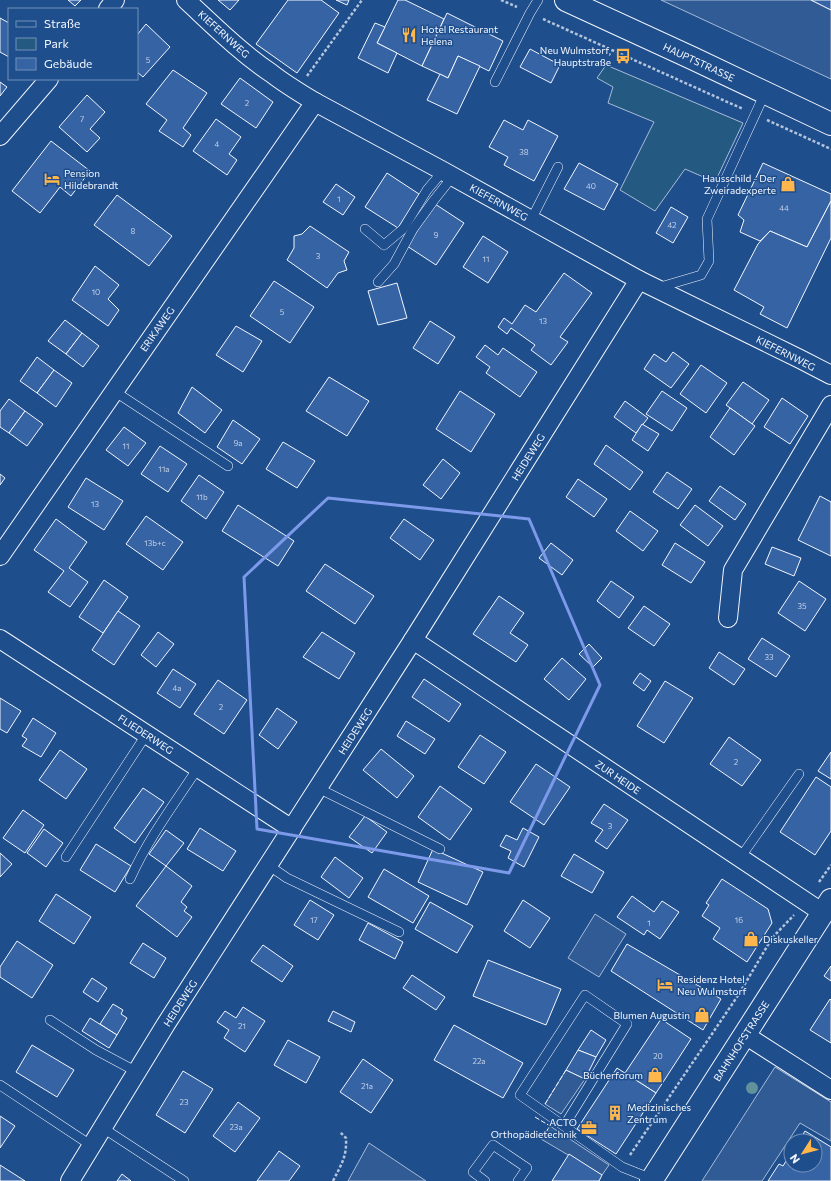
<svg xmlns="http://www.w3.org/2000/svg" width="831" height="1181" viewBox="0 0 831 1181" font-family="Commissioner,sans-serif">
  <style>
    .green { fill: #245a82; stroke: #a8bbd7 }
    .parking { fill: #305b95; stroke: #a8bbd7 }
    .building { fill: #3563a3; stroke: #f2f6ff }
    .lines { fill: none; stroke-linecap: round; stroke-linejoin: round }
    .service-casing { stroke: #f2f6ff; stroke-width: 10 }
    .minor-casing { stroke: #f2f6ff; stroke-width: 20 }
    .tertiary-casing { stroke: #f2f6ff; stroke-width: 24 }
    .primary-casing { stroke: #f2f6ff; stroke-width: 24 }
    .path { stroke: #b3c4dc; stroke-width: 2.5; stroke-dasharray: 3 2; stroke-linecap: butt }
    .service { stroke: #1f4e8c; stroke-width: 9 }
    .minor { stroke: #1f4e8c; stroke-width: 18 }
    .tertiary { stroke: #1f4e8c; stroke-width: 22 }
    .primary { stroke: #1f4e8c; stroke-width: 22 }
    .fence { stroke: #f2f6ff; stroke-width: 1; stroke-dasharray: 5 2; stroke-linecap: butt }
    .tree { fill: #61919a }
    .marked { fill: none; stroke: #7d9aea; stroke-width: 3; stroke-linejoin: round }
    .labels { text-anchor: middle; dominant-baseline: central; stroke-width: 3; stroke-linejoin: round; paint-order: stroke }
    .number-label { font-size: 8px; fill: #c3d1e8 }
    .poi-label { font-size: 10px; fill: #f2f6ff; stroke: #1f4e8c; text-anchor: start }
    .street-label { font-size: 10px; fill: #f2f6ff; stroke: #1f4e8c }
  </style>
  <rect width="100%" height="100%" fill="#1f4e8c"/>
  <path class="green" d="M606 65 743 123 715 182 685 169 655 211 620 190 654 122 608 103 613 87 597 78Z"/>
  <g class="parking">
    <path d="M661 0H811L831 10V79Z"/>
    <path d="M595 914 626 934 599 977 568 958Z"/>
    <path d="M775 1067 831 1102V1141L800 1123 762 1181H702Z"/>
    <path d="M566 1070 585 1079 561 1114 545 1104Z"/>
    <path d="M550 1126 609 1165 602 1175 541 1139Z"/>
    <path d="M369 1143 426 1181H348Z"/>
  </g>
  <g class="building">
    <path d="M68 0H81L75 6Z"/>
    <path d="M218 0H239L230 10Z"/>
    <path d="M288 0H321L339 13 297 73 256 44Z"/>
    <path d="M336 0H349L347 5Z"/>
    <path d="M398 0H405L444 19 422 66 377 43Z"/>
    <path d="M811 0H831V10Z"/>
    <path d="M447 13 503 41 489 71 458 56 448 78 422 66Z"/>
    <path d="M0 18 9 23V57L0 52Z"/>
    <path d="M375 23 385 27 377 43 397 53 388 73 358 58Z"/>
    <path d="M146 24 170 47 143 77 137 72V35Z"/>
    <path d="M530 49 560 65 551 83 520 67Z"/>
    <path d="M458 56 480 66 457 114 427 100 440 74 448 78Z"/>
    <path d="M173 70 207 93 183 128 191 135 183 147 159 131 167 120 146 104Z"/>
    <path d="M240 78 273 102 256 128 221 104Z"/>
    <path d="M0 82 7 87 0 96Z"/>
    <path d="M87 95 105 112 90 129 100 138 87 152 59 127Z"/>
    <path d="M216 119 241 137 229 154 237 160 227 175 193 151Z"/>
    <path d="M504 120 523 130 528 120 558 136 534 181 504 165 508 157 489 147Z"/>
    <path d="M51 141 90 171 71 196 60 187 40 213 12 191Z"/>
    <path d="M579 163 618 184 604 210 564 189Z"/>
    <path d="M763 163 831 194V201L807 247 770 231 760 241 740 232 744 220 738 215Z"/>
    <path d="M387 173 419 194 398 228 365 207Z"/>
    <path d="M336 184 355 197 343 215 323 202Z"/>
    <path d="M117 195 172 236 149 266 94 225Z"/>
    <path d="M831 201V238L787 328 760 314 764 307 734 290 758 244 770 231 807 247Z"/>
    <path d="M435 204 464 223 436 265 407 246Z"/>
    <path d="M671 207 688 217 673 243 656 233Z"/>
    <path d="M310 226 349 252 344 261 347 270 338 273 327 288 287 260 294 248V236L302 234Z"/>
    <path d="M483 236 508 252 488 283 463 267Z"/>
    <path d="M95 266 119 285 108 299 119 310 108 326 72 300Z"/>
    <path d="M564 273 592 293 560 337 568 342 551 365 531 350 535 345 511 328 507 334 498 327 504 318 512 324 525 305 536 312Z"/>
    <path d="M274 281 314 307 290 343 250 316Z"/>
    <path d="M397 283 407 318 378 325 368 291Z"/>
    <path d="M65 320 82 333 66 354 48 341Z"/>
    <path d="M430 321 455 337 438 364 413 348Z"/>
    <path d="M236 326 262 341 243 372 216 355Z"/>
    <path d="M82 333 99 346 83 367 66 354Z"/>
    <path d="M485 345 498 355 503 348 537 372 520 397 486 373 490 367 476 357Z"/>
    <path d="M673 352 689 364 671 388 644 369 654 354 666 362Z"/>
    <path d="M37 357 54 370 37 393 20 381Z"/>
    <path d="M701 365 727 383 706 413 680 394Z"/>
    <path d="M54 370 72 383 56 407 37 393Z"/>
    <path d="M329 377 369 401 347 436 306 411Z"/>
    <path d="M743 382 769 400 752 424 726 405Z"/>
    <path d="M192 387 222 410 205 433 178 413Z"/>
    <path d="M460 391 495 414 471 452 436 429Z"/>
    <path d="M662 391 687 408 672 431 646 414Z"/>
    <path d="M782 398 808 416 790 444 764 427Z"/>
    <path d="M9 399 25 411 9 433 0 427V411Z"/>
    <path d="M625 401 648 418 636 433 614 417Z"/>
    <path d="M730 408 755 426 734 455 710 437Z"/>
    <path d="M25 411 43 424 27 446 9 433Z"/>
    <path d="M233 420 260 439 242 464 217 447Z"/>
    <path d="M642 424 659 434 648 451 632 440Z"/>
    <path d="M124 427 146 443 128 466 106 450Z"/>
    <path d="M283 442 315 461 297 488 266 469Z"/>
    <path d="M606 445 643 472 630 490 594 464Z"/>
    <path d="M160 446 187 464 168 492 141 474Z"/>
    <path d="M443 459 460 473 441 499 423 485Z"/>
    <path d="M667 472 692 489 678 509 653 492Z"/>
    <path d="M0 474 5 478 0 485Z"/>
    <path d="M199 475 224 492 206 519 181 501Z"/>
    <path d="M86 478 123 501 104 530 68 507Z"/>
    <path d="M578 479 607 499 594 517 566 497Z"/>
    <path d="M720 486 746 504 735 520 709 501Z"/>
    <path d="M820 496 831 502V556L798 540Z"/>
    <path d="M238 505 294 541 278 566 222 531Z"/>
    <path d="M695 505 723 526 708 546 680 525Z"/>
    <path d="M630 511 658 531 643 551 616 531Z"/>
    <path d="M146 516 183 542 163 570 126 544Z"/>
    <path d="M56 519 87 542 69 568 88 582 70 607 48 592 64 571 34 550Z"/>
    <path d="M404 519 434 540 420 560 390 538Z"/>
    <path d="M551 543 573 560 562 575 539 558Z"/>
    <path d="M675 543 705 562 691 583 662 565Z"/>
    <path d="M772 547 801 558 794 576 765 564Z"/>
    <path d="M325 564 374 596 355 624 306 591Z"/>
    <path d="M104 580 128 597 103 633 79 617Z"/>
    <path d="M611 581 634 597 619 618 597 601Z"/>
    <path d="M799 581 826 599 805 631 778 613Z"/>
    <path d="M499 596 524 613 510 633 528 645 516 662 473 634Z"/>
    <path d="M644 606 670 624 654 646 628 628Z"/>
    <path d="M118 611 140 626 114 665 92 650Z"/>
    <path d="M158 632 174 644 156 667 141 655Z"/>
    <path d="M322 632 355 653 339 679 303 657Z"/>
    <path d="M762 638 790 656 776 677 748 659Z"/>
    <path d="M589 644 602 658 593 667 579 654Z"/>
    <path d="M719 652 745 669 734 685 709 668Z"/>
    <path d="M562 658 586 679 569 700 544 679Z"/>
    <path d="M173 669 196 684 180 708 157 693Z"/>
    <path d="M640 673 651 681 644 691 633 683Z"/>
    <path d="M424 679 461 704 449 722 412 697Z"/>
    <path d="M218 680 247 700 224 734 194 714Z"/>
    <path d="M665 681 693 698 664 743 637 726Z"/>
    <path d="M0 698 21 711 7 733 0 729Z"/>
    <path d="M277 708 297 722 278 749 259 735Z"/>
    <path d="M33 718 56 733 41 757 22 746 27 739 22 736Z"/>
    <path d="M406 721 435 739 425 754 397 736Z"/>
    <path d="M480 735 506 752 484 784 458 767Z"/>
    <path d="M729 737 761 760 742 786 710 764Z"/>
    <path d="M381 749 414 776 397 798 363 770Z"/>
    <path d="M60 750 87 769 66 799 39 780Z"/>
    <path d="M831 752V779L818 771Z"/>
    <path d="M536 764 570 787 544 825 510 802Z"/>
    <path d="M816 777 831 787V831L815 855 780 832Z"/>
    <path d="M440 786 472 809 450 840 418 817Z"/>
    <path d="M143 788 164 802 135 843 114 828Z"/>
    <path d="M604 804 628 820 607 849 595 841 603 830 591 823Z"/>
    <path d="M23 810 44 825 25 853 3 838Z"/>
    <path d="M365 816 387 832 372 853 349 837Z"/>
    <path d="M200 828 236 851 223 871 187 849Z"/>
    <path d="M523 828 539 837 524 867 508 858 511 851 500 846 506 835 517 840Z"/>
    <path d="M44 829 63 843 46 867 27 853Z"/>
    <path d="M166 830 184 843 166 866 149 854Z"/>
    <path d="M96 844 131 866 115 892 80 870Z"/>
    <path d="M433 849 483 872 467 905 418 882Z"/>
    <path d="M0 853 12 864 0 877Z"/>
    <path d="M574 854 604 872 592 893 561 876Z"/>
    <path d="M335 857 363 878 349 898 321 877Z"/>
    <path d="M166 866 192 886 181 902 187 907 184 911 192 917 177 937 136 906Z"/>
    <path d="M384 869 429 896 413 923 368 897Z"/>
    <path d="M722 879 768 909 772 923 747 962 713 939 720 928 702 916 709 905 706 903Z"/>
    <path d="M56 894 91 917 74 944 39 921Z"/>
    <path d="M632 896 654 912 662 901 679 912 660 939 647 930 644 935 617 917Z"/>
    <path d="M310 900 334 915 318 940 294 925Z"/>
    <path d="M523 900 550 918 530 948 504 931Z"/>
    <path d="M430 902 473 926 457 953 415 929Z"/>
    <path d="M368 923 403 942 395 959 359 940Z"/>
    <path d="M17 941 53 965 32 998 0 977V967Z"/>
    <path d="M143 943 166 958 154 978 130 963Z"/>
    <path d="M627 944 721 999 703 1030 611 971Z"/>
    <path d="M263 945 293 966 282 982 251 961Z"/>
    <path d="M488 960 561 989 546 1025 473 996Z"/>
    <path d="M831 966V981L824 976Z"/>
    <path d="M412 975 445 997 436 1010 403 988Z"/>
    <path d="M92 978 107 988 98 1002 83 992Z"/>
    <path d="M830 999 831 1000V1043L810 1030Z"/>
    <path d="M113 1004 123 1010 121 1014 127 1018 117 1035 100 1024Z"/>
    <path d="M243 1007 265 1021 245 1052 224 1038 229 1030 217 1022 225 1011 236 1018Z"/>
    <path d="M333 1011 355 1022 351 1032 328 1021Z"/>
    <path d="M90 1018 117 1035 109 1048 82 1031Z"/>
    <path d="M661 1019 691 1039 656 1093 625 1073Z"/>
    <path d="M454 1025 523 1063 503 1098 434 1060Z"/>
    <path d="M591 1030 606 1040 596 1057 578 1050Z"/>
    <path d="M288 1040 320 1057 306 1083 274 1065Z"/>
    <path d="M32 1045 74 1070 57 1097 16 1072Z"/>
    <path d="M578 1050 596 1057 585 1079 566 1070Z"/>
    <path d="M363 1059 393 1080 371 1113 340 1092Z"/>
    <path d="M617 1068 656 1093 616 1154 577 1129Z"/>
    <path d="M183 1071 213 1089 185 1133 156 1115Z"/>
    <path d="M238 1102 260 1118 235 1152 213 1136Z"/>
    <path d="M0 1116 15 1126 0 1148Z"/>
    <path d="M805 1131 831 1147V1181H768L779 1164 783 1166 791 1153V1165H815V1141H799Z"/>
    <path d="M279 1151 300 1166 289 1181H257Z"/>
    <path d="M569 1154 602 1175 599 1181H552Z"/>
    <path d="M0 1165 25 1181H0Z"/>
    <path d="M122 1174 131 1181H117Z"/>
  </g>
  <g class="lines">
    <defs>
      <g id="service">
        <path d="M495 82 530 13 538 0"/>
        <path d="M531 220 558 167"/>
        <path d="M365 229 384 245 403 229 427 190 443 171"/>
        <path d="M378 282 394 264 413 229 434 200 453 176"/>
        <path d="M657 288 701 275 709 261 707 219 765 93"/>
        <path d="M114 391 228 466"/>
        <path d="M318 788 440 849"/>
        <path d="M66 857 146 735"/>
        <path d="M740 858 799 774"/>
        <path d="M268 865 287 878 399 932"/>
        <path d="M130 879C148 839 174 804 198 768"/>
        <path d="M50 1020 96 1050 137 1072"/>
        <path d="M0 1085 92 1146"/>
        <path d="M564 1126 627 1024 585 995 520 1095 622 1167 652 1179"/>
        <path d="M103 1128 184 1181"/>
        <path d="M485 1181 473 1172 493 1145 527 1168 518 1181"/>
      </g>
      <g id="minor">
        <path d="M186 0C213 25 240 52 271 73 285 84 300 93 315 102L443 171 639 280 800 359 831 375"/>
        <path d="M108 9 115 0"/>
        <path d="M0 136 49 79"/>
        <path d="M0 556 315 102"/>
        <path d="M728 618 733 570 831 405"/>
        <path d="M0 639 292 829"/>
        <path d="M413 640 823 913"/>
        <path d="M745 1035 831 1090"/>
        <path d="M70 1181 166 1024 413 640 639 280"/>
      </g>
      <path id="tertiary" d="M651 1181 831 900"/>
      <path id="primary" d="M566 0 692 58 831 124"/>
    </defs>
    <use href="#service" class="service-casing"/>
    <use href="#minor" class="minor-casing"/>
    <use href="#tertiary" class="tertiary-casing"/>
    <use href="#primary" class="primary-casing"/>
    <g class="path">
      <path d="M501 0 517 7"/>
      <path d="M543 19 743 109"/>
      <path d="M307 76 362 0"/>
      <path d="M767 120 831 149"/>
      <path d="M819 882 831 865"/>
      <path d="M630 1155 739 994 772 938 794 915"/>
      <path d="M333 1181C341 1165 347 1157 346 1138L340 1132"/>
    </g>
    <use href="#service" class="service"/>
    <use href="#minor" class="minor"/>
    <use href="#tertiary" class="tertiary"/>
    <use href="#primary" class="primary"/>
    <g class="fence">
      <path d="M545 1104 566 1070"/>
      <path d="M535 1117 550 1126 541 1139"/>
    </g>
  </g>
  <circle class="tree" cx="752" cy="1088" r="6"/>
  <path class="marked" d="M328 498 529 519 600 685 509 873 257 829 244 577Z"/>
  <defs>
    <symbol id="restaurant-bare" viewBox="-9 -9 18 18"><path d="M-5-6h1v4h1v-4h1v4h1v-4h1v5L-1.5 .5V6h-2V.5L-5-1ZM5-6V6H3V1.5H1.5Q1.5-4 5-6Z" fill="#ffb74d" stroke="#1f4e8c" stroke-width="2.5" paint-order="stroke"/></symbol>
    <symbol id="bus-bare" viewBox="-9 -9 18 18"><path d="M-5-6H5V4H4V6H2V4H-2V6H-4V4H-5ZM-3.5-4V0h7V-4ZM-3.5 1.2v1.5H-2V1.2ZM2 1.2v1.5H3.5V1.2Z" fill="#ffb74d" stroke="#1f4e8c" stroke-width="2.5" paint-order="stroke"/></symbol>
    <symbol id="hotel-bare" viewBox="-9 -9 18 18"><path d="M-6-4.5h1.5V1H6V5H4.5V3h-9V5H-6ZM-4 0a1.8 1.8 0 1 1 3.6 0ZM.5 0V-2.5h3Q6-2.5 6 0Z" fill="#ffb74d" stroke="#1f4e8c" stroke-width="2.5" paint-order="stroke"/></symbol>
    <symbol id="shop-bare" viewBox="-9 -9 18 18"><path d="M-5-2.5h2.3a2.7 3.5 0 0 1 5.4 0H5L5.5 6h-11ZM-1.5-2.5h3a1.5 2.3 0 0 0-3 0Z" fill="#ffb74d" stroke="#1f4e8c" stroke-width="2.5" paint-order="stroke"/></symbol>
    <symbol id="building-bare" viewBox="-9 -9 18 18"><path d="M-4-6H4V6H1V3H-1V6H-4ZM-2.5-4.3h1.7v1.8h-1.7ZM.8-4.3h1.7v1.8H.8ZM-2.5-1h1.7V.8h-1.7ZM.8-1h1.7V.8H.8Z" fill="#ffb74d" stroke="#1f4e8c" stroke-width="2.5" paint-order="stroke"/></symbol>
    <symbol id="office-bare" viewBox="-9 -9 18 18"><path d="M-6-3h4V-5.5h4V-3h4V5H-6ZM-1-4.5V-3h2v-1.5ZM-6 0V1H6V0Z" fill="#ffb74d" stroke="#1f4e8c" stroke-width="2.5" paint-order="stroke"/></symbol>
  </defs>
  <g fill-rule="evenodd">
    <use href="#restaurant-bare" x="398" y="24" width="22" height="22"/>
    <use href="#bus-bare" x="612" y="45" width="22" height="22"/>
    <use href="#hotel-bare" x="41" y="168" width="22" height="22"/>
    <use href="#shop-bare" x="777" y="173" width="22" height="22"/>
    <use href="#shop-bare" x="740" y="928" width="22" height="22"/>
    <use href="#hotel-bare" x="654" y="974" width="22" height="22"/>
    <use href="#shop-bare" x="691" y="1004" width="22" height="22"/>
    <use href="#shop-bare" x="644" y="1064" width="22" height="22"/>
    <use href="#building-bare" x="604" y="1102" width="22" height="22"/>
    <use href="#office-bare" x="578" y="1117" width="22" height="22"/>
  </g>
  <g class="labels">
    <g class="number-label">
      <text x="148" y="60">5</text>
      <text x="247" y="103">2</text>
      <text x="82" y="119">7</text>
      <text x="217" y="144">4</text>
      <text x="524" y="152">38</text>
      <text x="591" y="186">40</text>
      <text x="339" y="199">1</text>
      <text x="784" y="208">44</text>
      <text x="672" y="225">42</text>
      <text x="133" y="231">8</text>
      <text x="436" y="235">9</text>
      <text x="318" y="256">3</text>
      <text x="486" y="259">11</text>
      <text x="96" y="292">10</text>
      <text x="282" y="312">5</text>
      <text x="543" y="321">13</text>
      <text x="238" y="443">9a</text>
      <text x="126" y="446">11</text>
      <text x="164" y="469">11a</text>
      <text x="202" y="497">11b</text>
      <text x="95" y="504">13</text>
      <text x="155" y="543">13b+c</text>
      <text x="802" y="606">35</text>
      <text x="769" y="657">33</text>
      <text x="177" y="688">4a</text>
      <text x="221" y="707">2</text>
      <text x="736" y="762">2</text>
      <text x="610" y="826">3</text>
      <text x="314" y="920">17</text>
      <text x="739" y="920">16</text>
      <text x="649" y="923">1</text>
      <text x="242" y="1026">21</text>
      <text x="658" y="1056">20</text>
      <text x="479" y="1061">22a</text>
      <text x="367" y="1086">21a</text>
      <text x="184" y="1102">23</text>
      <text x="236" y="1127">23a</text>
    </g>
    <g class="poi-label">
      <text x="421" y="29">Hotel Restaurant<tspan x="421" dy="12">Helena</tspan></text>
      <text x="611" y="50" text-anchor="end">Neu Wulmstorf,<tspan x="611" dy="12">Hauptstraße</tspan></text>
      <text x="64" y="173">Pension<tspan x="64" dy="12">Hildebrandt</tspan></text>
      <text x="776" y="178" text-anchor="end">Hausschild - Der<tspan x="776" dy="12">Zweiradexperte</tspan></text>
      <text x="763" y="939">Diskuskeller</text>
      <text x="677" y="979">Residenz Hotel<tspan x="677" dy="12">Neu Wulmstorf</tspan></text>
      <text x="690" y="1015" text-anchor="end">Blumen Augustin</text>
      <text x="643" y="1075" text-anchor="end">Bücherforum</text>
      <text x="627" y="1107">Medizinisches<tspan x="627" dy="12">Zentrum</tspan></text>
      <text x="577" y="1122" text-anchor="end">ACTO<tspan x="577" dy="12">Orthopädietechnik</tspan></text>
    </g>
    <g class="street-label">
      <text transform="translate(224 34) rotate(42)">KIEFERNWEG</text>
      <text transform="translate(699 62) rotate(25)">HAUPTSTRASSE</text>
      <text transform="translate(499 202) rotate(29)">KIEFERNWEG</text>
      <text transform="translate(157 329) rotate(-55)">ERIKAWEG</text>
      <text transform="translate(786 353) rotate(27)">KIEFERNWEG</text>
      <text transform="translate(528 457) rotate(-58)">HEIDEWEG</text>
      <text transform="translate(355 731) rotate(-57)">HEIDEWEG</text>
      <text transform="translate(146 734) rotate(33)">FLIEDERWEG</text>
      <text transform="translate(618 777) rotate(34)">ZUR HEIDE</text>
      <text transform="translate(180 1003) rotate(-57)">HEIDEWEG</text>
      <text transform="translate(741 1041) rotate(-57)">BAHNHOFSTRASSE</text>
    </g>
  </g>
  <rect x="8" y="8" width="130" height="72" fill="#1f4e8c" stroke="#7391ba"/>
  <rect x="16" y="21" width="20" height="6" fill="#1f4e8c" stroke="#7391ba"/>
  <text x="44" y="28" font-size="12" fill="#f2f6ff">Straße</text>
  <rect x="16" y="38" width="20" height="12" fill="#245a82" stroke="#7391ba"/>
  <text x="44" y="48" font-size="12" fill="#f2f6ff">Park</text>
  <rect x="16" y="58" width="20" height="12" fill="#3563a3" stroke="#7391ba"/>
  <text x="44" y="68" font-size="12" fill="#f2f6ff">Gebäude</text>
  <g transform="translate(803 1153) rotate(234)"><circle r="19" fill="#1f4e8c" stroke="#7391ba"/>
  <path d="M0-3L7 15L0 10L-7 15Z" fill="#ffb74d"/>
  <text y="-6" font-size="11" font-weight="bold" text-anchor="middle" fill="#f2f6ff">N</text>
  </g>
</svg>
